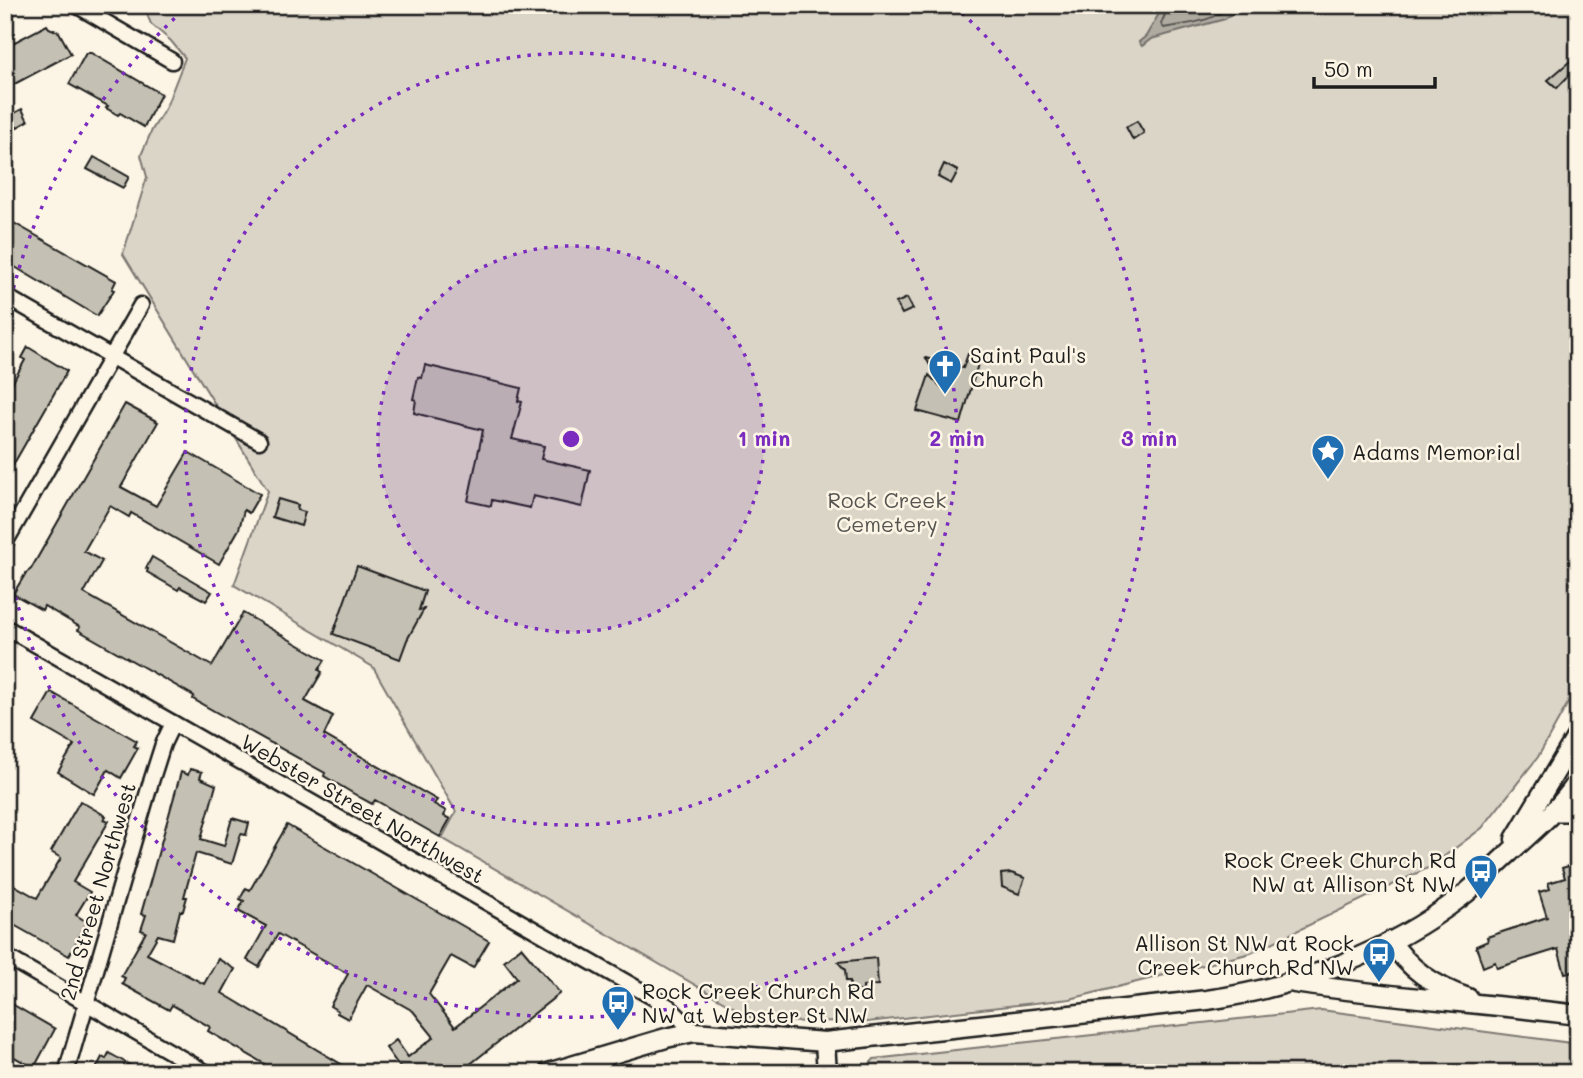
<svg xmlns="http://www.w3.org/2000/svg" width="1583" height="1078" viewBox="0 0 1583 1078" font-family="Mali,sans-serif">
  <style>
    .green { fill: #dbd5c8; stroke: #7c7872; stroke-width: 2 }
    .water { fill: #b0aba1; stroke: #75726c; stroke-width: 2 }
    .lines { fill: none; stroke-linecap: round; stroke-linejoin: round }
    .shore { stroke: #575551; stroke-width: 2 }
    .building { fill: #c4c0b3; stroke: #1c1c1c; stroke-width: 2 }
    .minor-casing { stroke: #1c1c1c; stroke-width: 19 }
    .tertiary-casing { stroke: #1c1c1c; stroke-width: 23 }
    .primary-casing { stroke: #1c1c1c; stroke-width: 26 }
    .minor { stroke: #fcf5e5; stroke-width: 14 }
    .tertiary { stroke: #fcf5e5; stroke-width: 18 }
    .primary { stroke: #fcf5e5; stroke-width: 21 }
    .ring { fill: none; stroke: #7b2cbf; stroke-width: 3.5; stroke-dasharray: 3.5 7 }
    .labels { text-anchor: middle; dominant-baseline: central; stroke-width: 5; stroke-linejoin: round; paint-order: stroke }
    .poi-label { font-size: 21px; fill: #1c1c1c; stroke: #fcf5e5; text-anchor: start }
    .park-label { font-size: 21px; fill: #555450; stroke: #fcf5e5 }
    .street-label { font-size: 21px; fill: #1c1c1c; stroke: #fcf5e5 }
    .centre { fill: #7b2cbf; stroke: #fcf5e5; stroke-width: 3.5 }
    .ring-label { font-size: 21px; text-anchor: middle; font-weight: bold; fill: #7b2cbf; stroke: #fcf5e5; stroke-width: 5; stroke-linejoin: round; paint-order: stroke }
  </style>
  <rect width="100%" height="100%" fill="#fcf5e5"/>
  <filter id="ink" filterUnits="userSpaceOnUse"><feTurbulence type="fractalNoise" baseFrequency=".0143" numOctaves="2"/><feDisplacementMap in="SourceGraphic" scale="14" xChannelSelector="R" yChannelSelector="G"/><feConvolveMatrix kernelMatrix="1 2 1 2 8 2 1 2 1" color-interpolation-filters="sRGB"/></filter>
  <g filter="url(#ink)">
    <g class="green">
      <path d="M143 5H1578V685L1538 757 1482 828 1430 867 1251 953 1070 999 859 1023 858 1021 759 1022 442 838 456 812 373 667 234 585 268 491 123 254 147 177 141 155 152 130 166 107 185 58 171 41 151 24Z"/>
      <path d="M1321 1010 1578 1044V1073H862L874 1059Z"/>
    </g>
    <path class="water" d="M1164 5H1237L1233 13 1225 19 1151 39 1142 46 1139 42 1146 36Z"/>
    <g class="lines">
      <path class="shore" d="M1169 5 1161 24 1164 28C1183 24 1217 22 1229 5"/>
    </g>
    <g class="building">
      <path d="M47 25 49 28 59 32 71 54 5 89V47Z"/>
      <path d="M86 53H91L161 94 144 127 120 113 118 115 106 108 108 106 69 84Z"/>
      <path d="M1576 56 1578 66 1557 88 1548 80Z"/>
      <path d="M22 109 28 121 5 134V118Z"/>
      <path d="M1137 121 1144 133 1133 140 1126 127Z"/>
      <path d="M94 157 129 177 123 188 87 169Z"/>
      <path d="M944 164 958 171 951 184 938 177Z"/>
      <path d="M5 218 116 281 112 289 114 290 97 316 5 261Z"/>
      <path d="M907 298 913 309 902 314 896 303Z"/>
      <path d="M28 347 67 371 5 479V396L25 360 22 358Z"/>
      <path d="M968 354 980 357 961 423 917 411 929 375 943 389 926 358 963 368Z"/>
      <path d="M425 365 521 388 518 401 522 402 512 439 544 446 541 459 590 470 582 507 533 496 530 508 492 500 491 506 468 501 483 430 414 413 416 400 413 399 418 377 422 378Z"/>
      <path d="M125 404 158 422 121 487 156 506 188 452 260 494 249 513 244 510 239 529 219 564 131 513 129 517 110 506 84 551 102 561 84 593 212 666 243 613 325 660 319 670 322 672 305 701 333 716 324 735 437 800 434 804 446 811 444 816 450 819 440 837 375 800 372 804 361 798 324 776 325 773 244 728 193 699 194 696 78 630 80 627 44 606 42 610 13 594 26 573 31 569Z"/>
      <path d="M278 499 298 505 297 510 305 512 301 526 272 517Z"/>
      <path d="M152 557 212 592 206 601 180 587 178 590 147 572 148 569 146 568Z"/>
      <path d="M357 566 425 591 419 610 424 609 407 640 400 659 333 634Z"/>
      <path d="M51 692 137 741 134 746 138 748 121 778 108 770 94 794 58 772 74 745 34 722Z"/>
      <path d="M190 769 202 772 200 778 216 785 201 839 224 846 232 818 249 823 246 835 241 834 232 864 196 853 184 897H187L183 911H180L173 939 158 935 147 954 204 984 218 959 235 969 222 993 356 1073H280L208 1031 210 1027 172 1005 169 1010 122 984 125 978 121 976 146 932 141 930 146 915 141 914 181 772 188 775Z"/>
      <path d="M80 801 106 816 104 819 109 821 73 882 90 892 76 915 87 922 69 956 5 920V880L37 898 61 858 51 852Z"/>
      <path d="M287 825 489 941 473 968 451 956 429 994 455 1027 517 978 504 961 521 947 560 993 459 1073H404L386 1048 396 1040 408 1057 434 1037 413 1011 367 985 348 1019 337 1013 338 1011 330 1006 348 974 278 934 259 967 247 960 266 926 238 911 244 901 240 899 246 888 250 890Z"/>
      <path d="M1578 863V970L1565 973 1558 949 1497 968 1495 962 1483 967 1476 946 1488 941 1487 937 1547 917 1539 892 1550 889 1548 883 1565 878 1562 868Z"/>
      <path d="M1011 873 1025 878 1019 894 1002 887 1001 874Z"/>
      <path d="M876 958 878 985 863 986V991L850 992V981H846L845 970 838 962Z"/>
      <path d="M5 1000 55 1029 34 1068 5 1052Z"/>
      <path d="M109 1053 123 1061 143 1073H94L102 1057 106 1059Z"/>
    </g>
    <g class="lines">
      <defs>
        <g id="minor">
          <path d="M76 5 172 61"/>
          <path d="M5 296 259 441"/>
          <path d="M5 543 141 305"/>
          <path d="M5 627 668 1006 694 1032"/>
          <path d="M5 956 207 1073"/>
          <path d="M66 1073 150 785 163 744 173 723"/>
        </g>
        <g id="tertiary">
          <path d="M1515 839 1578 734"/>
          <path d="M1391 941C1409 970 1436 987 1468 998"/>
          <path d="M1294 983C1388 997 1483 1003 1578 1015"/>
          <path d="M825 1042 827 1073"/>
          <path d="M548 1073 666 1038 694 1032 825 1042 1207 1000C1297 987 1388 953 1461 897 1478 884 1492 868 1508 854 1533 831 1559 810 1578 781"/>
        </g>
        <path id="primary" d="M1556 810H1571L1578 813"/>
      </defs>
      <use href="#minor" class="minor-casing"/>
      <use href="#tertiary" class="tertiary-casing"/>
      <use href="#primary" class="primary-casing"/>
      <use href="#minor" class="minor"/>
      <use href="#tertiary" class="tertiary"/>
      <use href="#primary" class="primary"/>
    </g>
  </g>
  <circle cx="571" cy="439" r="193" fill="#7b2cbf" fill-opacity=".12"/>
  <g class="ring">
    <circle cx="571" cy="439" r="193"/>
    <circle cx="571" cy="439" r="386"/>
    <path d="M6 319A578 578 0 0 1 188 6M954 6A578 578 0 1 1 6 559"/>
  </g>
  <defs>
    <symbol id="church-pin" viewBox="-11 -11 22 30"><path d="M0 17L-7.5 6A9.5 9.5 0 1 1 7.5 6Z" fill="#1f6fb2" stroke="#fcf5e5"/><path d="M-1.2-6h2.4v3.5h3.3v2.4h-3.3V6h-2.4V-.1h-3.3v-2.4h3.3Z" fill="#fff"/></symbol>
    <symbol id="sight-pin" viewBox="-11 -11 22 30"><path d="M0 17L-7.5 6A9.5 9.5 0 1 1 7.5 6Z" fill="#1f6fb2" stroke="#fcf5e5"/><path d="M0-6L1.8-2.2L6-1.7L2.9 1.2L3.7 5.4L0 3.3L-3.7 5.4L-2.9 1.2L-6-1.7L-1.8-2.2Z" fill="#fff"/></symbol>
    <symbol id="bus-pin" viewBox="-11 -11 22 30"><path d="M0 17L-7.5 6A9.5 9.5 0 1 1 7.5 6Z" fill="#1f6fb2" stroke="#fcf5e5"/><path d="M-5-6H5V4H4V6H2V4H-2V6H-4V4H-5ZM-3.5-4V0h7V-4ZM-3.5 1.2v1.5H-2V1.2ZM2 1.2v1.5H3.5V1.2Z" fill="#fff"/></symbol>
  </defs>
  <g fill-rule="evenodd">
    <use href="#church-pin" x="926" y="347" width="38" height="52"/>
    <use href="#sight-pin" x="1309" y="432" width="38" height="52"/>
    <use href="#bus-pin" x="1462" y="852" width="38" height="52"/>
    <use href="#bus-pin" x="1360" y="935" width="38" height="52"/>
    <use href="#bus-pin" x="599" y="983" width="38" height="52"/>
  </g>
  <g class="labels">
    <g class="poi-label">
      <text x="970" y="354">Saint Paul's<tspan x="970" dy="24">Church</tspan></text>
      <text x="1352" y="451">Adams Memorial</text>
      <text x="1456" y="859" text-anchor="end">Rock Creek Church Rd<tspan x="1456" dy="24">NW at Allison St NW</tspan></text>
      <text x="1354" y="942" text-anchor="end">Allison St NW at Rock<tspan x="1354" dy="24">Creek Church Rd NW</tspan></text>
      <text x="642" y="990">Rock Creek Church Rd<tspan x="642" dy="24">NW at Webster St NW</tspan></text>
    </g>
    <g class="park-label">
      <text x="887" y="499">Rock Creek<tspan x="887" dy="24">Cemetery</tspan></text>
    </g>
    <g class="street-label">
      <text transform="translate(363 808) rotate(30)">Webster Street Northwest</text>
      <text transform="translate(97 891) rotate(-74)">2nd Street Northwest</text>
    </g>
  </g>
  <circle cx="571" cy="439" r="10" class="centre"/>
  <g class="ring-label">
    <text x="764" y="446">1 min</text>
    <text x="957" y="446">2 min</text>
    <text x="1149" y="446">3 min</text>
  </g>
  <rect width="1583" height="1078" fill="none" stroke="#fcf5e5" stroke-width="28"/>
  <rect x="14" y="14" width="1555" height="1050" fill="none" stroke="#1c1c1c" stroke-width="2.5" filter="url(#ink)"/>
  <path d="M1314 77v10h121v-10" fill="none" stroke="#1c1c1c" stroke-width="3.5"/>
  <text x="1324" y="77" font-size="21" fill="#1c1c1c" stroke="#fcf5e5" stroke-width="5" paint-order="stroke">50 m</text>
</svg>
